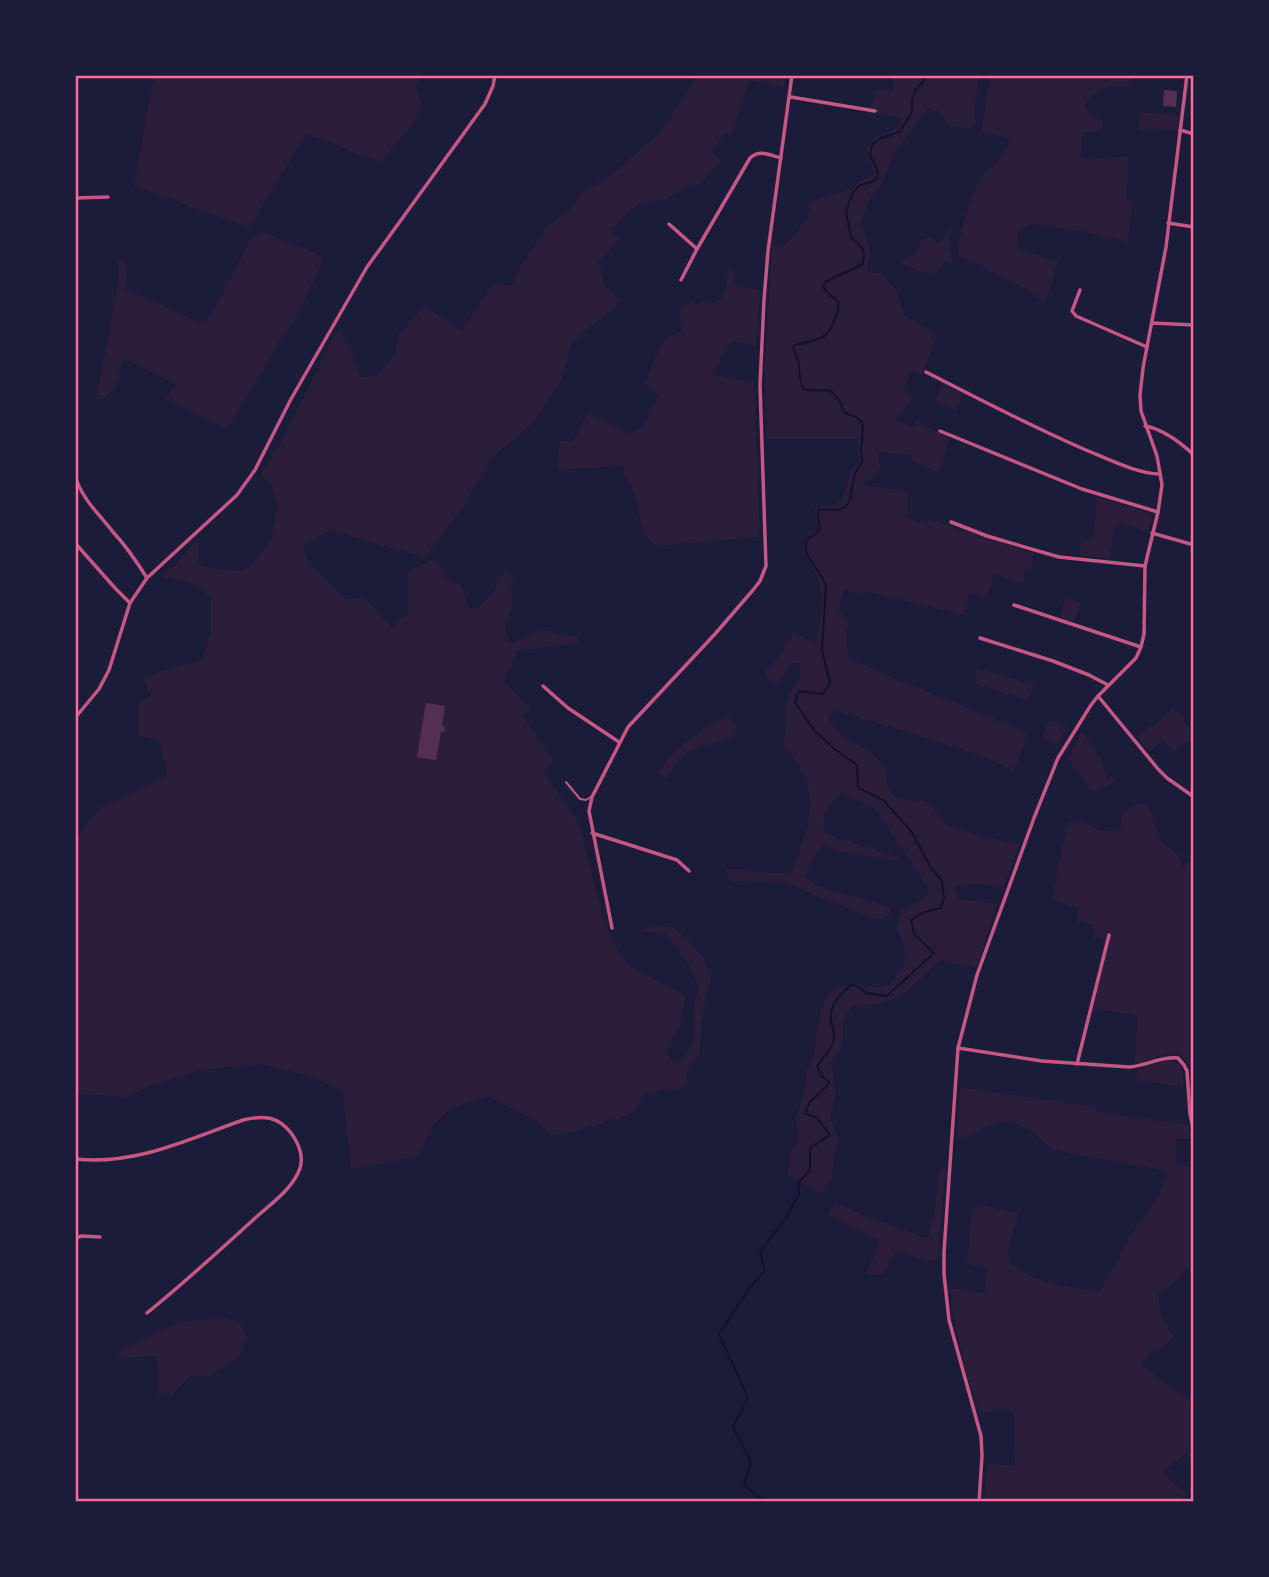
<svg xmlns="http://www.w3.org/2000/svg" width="1269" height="1577" viewBox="0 0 1269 1577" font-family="'Fira Sans Condensed',sans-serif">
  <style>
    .green { fill: #2a1e3b }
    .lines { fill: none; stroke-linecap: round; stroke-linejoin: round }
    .stream { stroke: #12122b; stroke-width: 2 }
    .building { fill: #542f53 }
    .service { stroke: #c65784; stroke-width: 2 }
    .minor { stroke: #c65784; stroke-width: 3.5 }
    .tertiary { stroke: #c65784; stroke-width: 3.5 }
    .neatline { fill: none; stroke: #ff6b9d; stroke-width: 2.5 }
  </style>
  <rect width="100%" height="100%" fill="#1b1b3a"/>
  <g class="green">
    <path d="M154 75H419L416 86 422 105 416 119 381 162 306 134 249 228 134 186Z"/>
    <path d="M696 75H785L784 88 750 80 731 137 725 134 711 152 721 160 700 184 688 186 664 200 639 203 619 221 611 230 620 238 599 262 605 287 622 301 572 342 562 379 532 424 490 460 460 512 425 558 330 530 303 546 309 564 344 599 364 597 392 627 408 612V575L415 567 434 560 440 564 445 577 461 585 468 607 476 609 493 594 503 571 508 570 514 579 511 590 513 602 505 630 510 642 525 638 537 630 554 631 560 634 578 637 577 643 516 651V656L513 658 511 669 506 675 505 683 532 709 522 716 554 760 543 770 579 823 603 919 618 951 628 964 637 971 678 990 685 998 683 1015 666 1053 676 1062C700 1053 691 1023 694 1003 695 998 699 992 698 987 696 976 676 941 666 935 661 932 650 933 644 932L648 925 673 927 687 939 704 958 711 977 701 1024 700 1054C688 1066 687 1070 685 1087 674 1090 663 1089 651 1094L646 1091 634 1113 578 1131 551 1135 537 1122 489 1097 452 1107 430 1129 420 1156 351 1169 342 1091 310 1076 259 1064 202 1070 149 1087 128 1097 75 1094V851L77 837 100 808 167 775 160 741 138 735V701L150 696 144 676 202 660 211 632V597L194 584 163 577 199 538 198 564 209 568 237 571 251 566 271 540 277 507 272 486 261 475 282 440 339 328 353 355 360 377 378 375 395 354 398 335 424 306 462 330 494 284 511 285 523 263 548 226 567 212 583 191 610 176 659 134 694 81Z"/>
    <path d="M894 75H979L974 112 975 123 969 129 949 125 940 112 928 108 894 153 881 186 868 201 861 222 870 249 867 272 882 273 896 290 904 315 938 335 922 374 911 371 903 390 914 396 896 421 914 426 916 420 949 438 940 472 912 462 911 455 878 452 880 469 873 478 862 485 907 491 908 502 907 518 927 524 929 519 984 538 1034 553 1031 571 1025 570 1023 583 994 574 987 599 970 593 964 615 867 592 855 593 844 590 838 612 849 620 846 640 849 659 1028 733 1014 770 968 751 838 711 827 716 842 736 874 754 885 768 889 791 897 799 925 801 933 807 944 823 981 836 1020 844 1004 887C985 884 972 882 954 888L960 899 997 904 977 968 940 960 902 996 884 1003 851 1007 843 1023V1043L832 1065 836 1094 830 1117 838 1140 831 1180 821 1193 787 1175 791 1153 798 1140 796 1119 803 1095 807 1069 814 1055 821 1008 830 991 838 986 880 987 890 984 908 956 896 927 901 911 921 900 929 890 874 808 854 798 839 794C828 807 819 818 826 834L900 858V862L838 851 823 844 813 859 805 876 818 886 890 907 891 915 878 919 864 915 785 883 731 881 725 870C748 865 770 878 792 871L808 827 810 804 807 778 783 744 787 724 786 705 789 692 800 679V663H791L777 686 766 678 765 672 777 660 793 632 816 643C821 623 824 596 817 576 814 567 803 556 804 546 804 536 810 534 817 530L814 510C822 504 833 507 842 501L851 471 859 462V439H767L765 371 772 246 785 245 793 238 807 219 810 202 852 189 861 180 871 177 874 172 868 158 867 147 875 137 894 130 903 118 875 113 876 109 871 108 876 89 894 91Z"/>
    <path d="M990 75H1136L1133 77 1130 87C1105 87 1101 84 1085 105 1087 115 1093 118 1103 120L1102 132H1082L1081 159 1129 156 1126 200 1133 201 1128 242 1080 231 1033 224 1017 234 1020 250 1058 261 1045 304 1024 288 991 272 986 267 958 255V244L970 200 984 174 999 161 1012 138 981 133Z"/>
    <path d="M1140 112 1179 115 1177 130 1139 131Z"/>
    <path d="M951 227 949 246 953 263 944 262 936 274 919 271 901 262 915 254 921 239 930 238 940 243Z"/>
    <path d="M266 233 322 256 324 259 296 318 280 341 227 430 166 399 175 384 123 358 115 389 102 399H96L117 289 119 261 124 257 127 273 125 289 200 322 207 321 253 236Z"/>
    <path d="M729 264 733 272 734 285 760 290 756 346 738 342 727 345 713 375 754 382 760 537 656 546 643 533 634 493 621 466 556 470 560 441H573L588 412 629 433 641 429 660 394 647 388 645 384 659 348 668 336 676 334 681 330 684 321 678 314V309L692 300 699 305 703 301C727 310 726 280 729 264Z"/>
    <path d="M942 385 963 394 956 411 935 402Z"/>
    <path d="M1097 497 1153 514 1148 531 1116 522 1110 559 1080 556 1081 539 1092 541Z"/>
    <path d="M1065 597 1081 602 1074 623 1060 617Z"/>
    <path d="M976 668 1035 685 1028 701 976 684Z"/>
    <path d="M1173 708 1179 712 1194 737 1172 751 1163 740 1149 752 1138 737 1149 725 1153 727Z"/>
    <path d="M726 717 730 718 736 727C730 748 705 742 688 752 678 759 673 769 666 779L658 773 664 763 685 742 697 735 705 727Z"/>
    <path d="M1049 721 1067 725 1058 745 1042 738Z"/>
    <path d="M1083 731 1101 759 1106 778 1113 775 1117 782 1092 791 1068 759Z"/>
    <path d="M1147 803 1161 841 1179 856 1182 866 1194 859V1084L1191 1085 1190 1066 1180 1054C1161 1052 1152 1061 1134 1064L1138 1017 1131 1014 1093 1009 1111 933 1107 932 1105 940 1093 937 1094 925 1077 921 1079 908 1052 900 1068 822 1081 821 1101 831 1121 830 1122 813 1135 805Z"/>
    <path d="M1169 1061 1181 1065 1184 1087 1136 1080 1138 1069 1161 1062Z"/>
    <path d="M960 1087 1096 1107V1111L1130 1117 1187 1124 1192 1139H1176V1165L1194 1168V1260L1178 1279 1159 1294C1159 1310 1162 1325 1174 1336L1160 1351 1154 1349 1140 1365 1194 1403V1458L1186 1454 1162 1473 1186 1493 1180 1502H983L988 1463 1015 1466 1014 1413 1004 1409 980 1414 964 1365 955 1323 950 1288 985 1293 987 1267 967 1264 972 1213 977 1204 1018 1213C1016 1223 1008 1246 1009 1255 1010 1281 1081 1288 1100 1292 1111 1273 1121 1253 1132 1234 1145 1213 1164 1196 1166 1171L1052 1150 1029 1129 1015 1123 1004 1122 987 1126 970 1137 957 1139Z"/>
    <path d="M942 1168H946L937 1260H924L899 1251 895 1252 882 1275H867C869 1263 877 1253 878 1241L829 1216C829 1210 831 1206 836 1204L922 1237H928L934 1213 939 1172Z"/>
    <path d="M218 1317 232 1320 242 1325 246 1337 244 1345 237 1359 209 1376H190L173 1395 157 1394 158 1356 119 1358 120 1350 165 1328 183 1322Z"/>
  </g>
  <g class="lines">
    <path class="stream" d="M769 1502C760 1497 749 1493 744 1483L750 1467V1460L733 1427 748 1398 719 1334 752 1285 765 1271 760 1251 786 1218 799 1194 798 1183 810 1170V1148L830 1135 817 1118 805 1113 810 1102 830 1083 822 1076 817 1066C824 1057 833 1048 834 1037 835 1031 832 1027 831 1021 829 1004 841 993 853 984L867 993 887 996 934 953 914 934 911 920 924 912 941 908 944 898 942 881 931 868 911 831 883 800 858 788 857 765 832 747 813 729 795 702 799 691 823 694 830 683 822 650 826 586C821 570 802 557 806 540 831 526 813 528 819 510H839L845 507 850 500 855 473 862 462 861 450 863 428 862 422 856 417 847 414 843 410 841 403 831 391C821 389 814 392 803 389L800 379 799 363 793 347 795 345C816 339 827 342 835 319 837 314 840 307 838 302 835 296 827 296 823 286L825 282 863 264 864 252 861 247 851 237 846 212 853 192 860 185 871 182 877 178 878 172 870 155 872 144 881 138 900 132 912 112V100L915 91 928 75"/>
  </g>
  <g class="building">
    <path d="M1164 90 1177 91 1176 107 1163 106Z"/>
    <path d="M426 703 445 706 442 726 445 727 444 732H441L436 760 417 757Z"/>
  </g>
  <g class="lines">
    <path class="service" d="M566 782 580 799 586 800 591 797"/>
    <g class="minor">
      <path d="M791 97 875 111"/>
      <path d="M1180 130 1194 134"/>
      <path d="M75 198 108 197"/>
      <path d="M1168 223 1194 227"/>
      <path d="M669 224 697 249 750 158C760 149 769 155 781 158"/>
      <path d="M681 280 697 249"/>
      <path d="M1080 290 1072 311 1076 316 1147 347"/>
      <path d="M1152 323 1194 325"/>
      <path d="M926 372C981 400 1036 429 1093 453 1112 461 1140 474 1160 474"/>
      <path d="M1145 426C1163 429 1181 443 1194 455"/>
      <path d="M940 431 1082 489 1158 512"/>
      <path d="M75 476C82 499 99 514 113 532 126 546 137 562 147 578"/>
      <path d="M951 522 987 536 1059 557 1145 566"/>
      <path d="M1152 533 1194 545"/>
      <path d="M75 543 115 588 130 603"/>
      <path d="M1014 605 1141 647"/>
      <path d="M980 638 1053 661 1089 675 1108 685"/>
      <path d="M543 686 568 708 619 742"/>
      <path d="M1098 696 1158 769 1167 778 1194 797"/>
      <path d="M592 833 677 860 689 871"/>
      <path d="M612 928 589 811 592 797 628 727 715 634 753 590 760 581 766 566 760 385 764 300 768 251 792 75"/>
      <path d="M958 1048 1042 1061 1129 1067C1146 1066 1161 1056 1178 1058L1184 1065 1187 1071 1190 1114 1194 1132"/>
      <path d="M1077 1064 1109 935"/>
      <path d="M75 1159C134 1166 189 1139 243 1120 263 1115 278 1116 291 1133 300 1145 305 1160 298 1173 289 1192 268 1206 253 1220 218 1252 184 1283 147 1313"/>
      <path d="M75 1238 82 1236 100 1237"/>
    </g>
    <g class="tertiary">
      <path d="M75 718 99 689 109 670 130 603 147 578 237 495 255 470 291 399 367 267 485 104 493 86 495 75"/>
      <path d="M979 1502 982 1456 981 1436 949 1320 944 1274V1252L958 1048 977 975 1034 818 1058 758 1091 705 1098 696 1136 658 1141 647 1144 634 1145 566 1158 512 1162 485 1157 456 1141 411 1140 395 1143 368 1166 247 1187 75"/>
    </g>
  </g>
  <rect width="1269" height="1577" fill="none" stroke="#1b1b3a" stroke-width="154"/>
  <rect x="77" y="77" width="1115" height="1423" class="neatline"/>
</svg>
